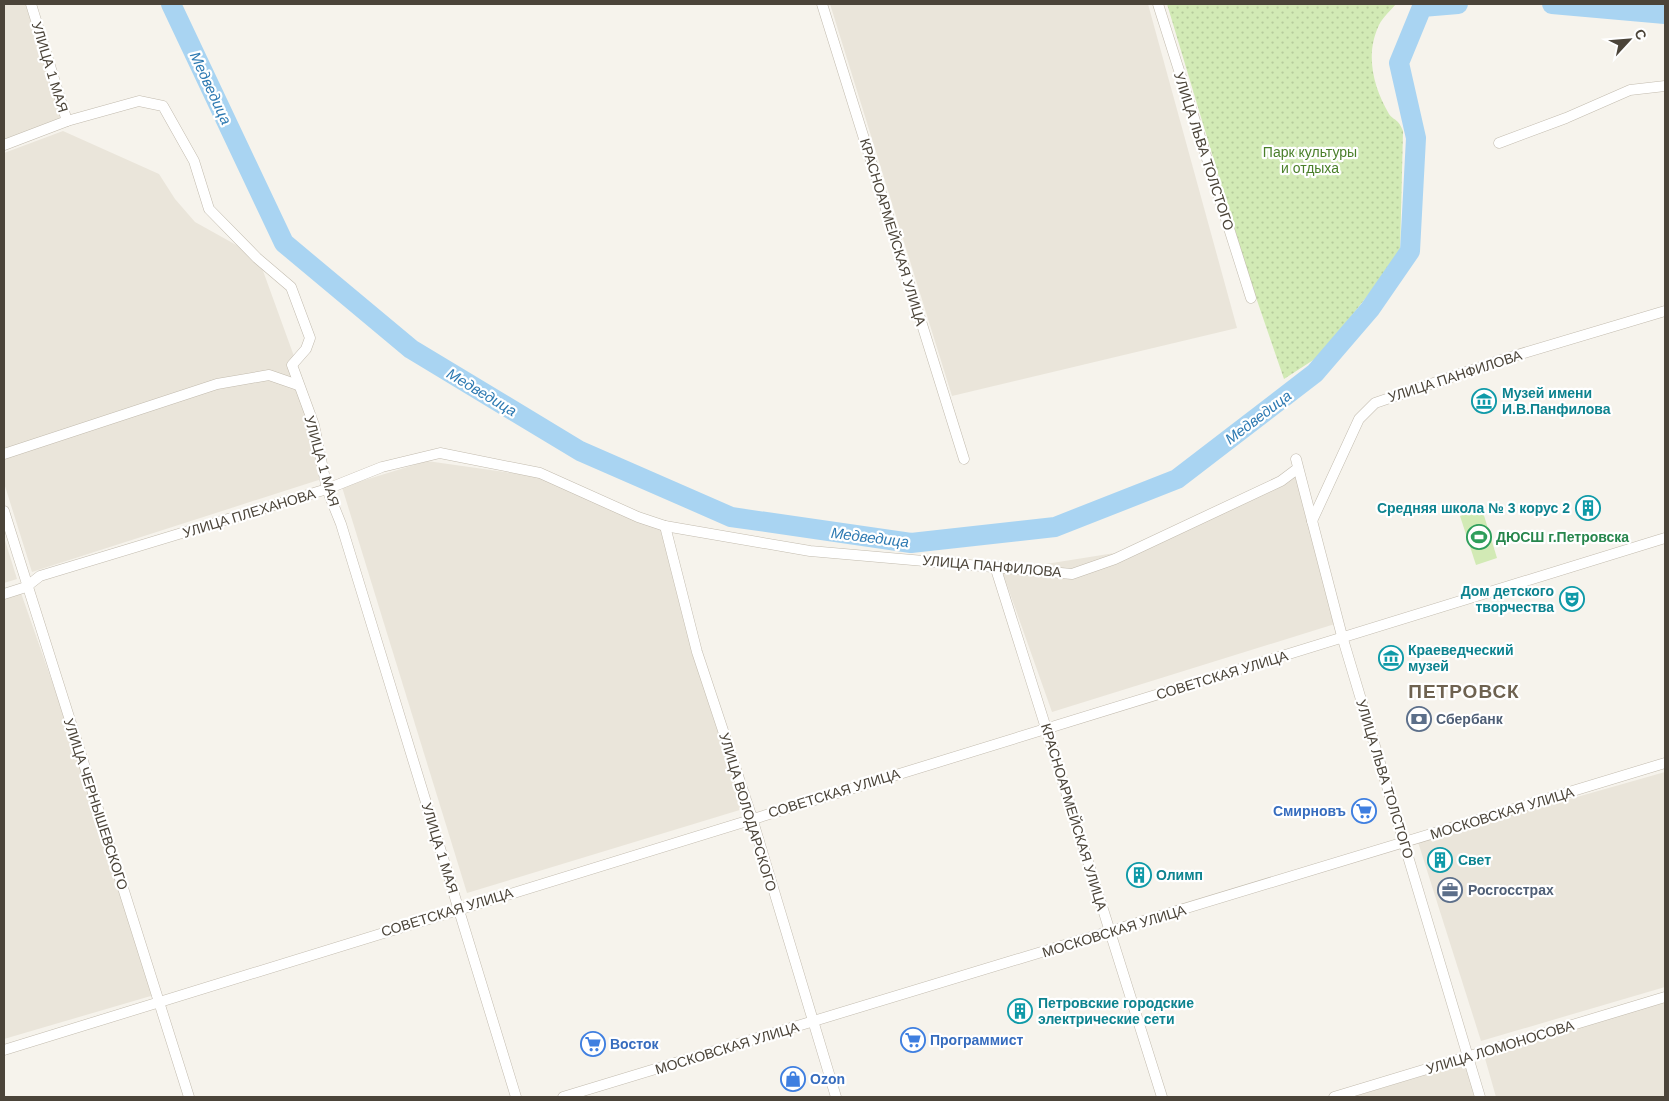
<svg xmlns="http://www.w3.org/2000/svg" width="1669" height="1101" viewBox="0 0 1669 1101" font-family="Helvetica,sans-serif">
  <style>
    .residential { fill: #eae5da }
    .grass { fill: #d2eab5 }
    .park { fill: url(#park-dots) }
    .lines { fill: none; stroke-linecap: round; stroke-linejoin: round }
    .river { stroke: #a9d4f2; stroke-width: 20 }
    .street-casing { stroke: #c2bbae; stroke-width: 11 }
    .street { stroke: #fff; stroke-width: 10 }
    .labels { text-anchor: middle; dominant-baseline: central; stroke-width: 4.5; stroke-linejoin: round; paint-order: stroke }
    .street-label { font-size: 14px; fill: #4b4439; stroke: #fff }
    .park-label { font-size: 14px; fill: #4a7f2a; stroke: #fff }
    .culture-label { font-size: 14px; font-weight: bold; fill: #0d838f; stroke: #fff; text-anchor: start }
    .leisure-label { font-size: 14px; font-weight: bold; fill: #27864d; stroke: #fff; text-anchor: start }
    .service-label { font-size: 14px; font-weight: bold; fill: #4e5e75; stroke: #fff; text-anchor: start }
    .shop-label { font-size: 14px; font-weight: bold; fill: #366cbe; stroke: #fff; text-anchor: start }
    .water-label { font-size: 15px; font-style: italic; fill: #2e7ab2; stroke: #fff }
    .district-label { font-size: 19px; font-weight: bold; letter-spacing: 1px; fill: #6e6250; stroke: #fff }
  </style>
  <defs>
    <pattern id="park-dots" width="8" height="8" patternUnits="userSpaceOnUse" patternTransform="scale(1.25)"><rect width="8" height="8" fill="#d2eab5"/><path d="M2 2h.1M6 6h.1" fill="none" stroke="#b6ca9c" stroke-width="1.8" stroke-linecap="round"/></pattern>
  </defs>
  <rect width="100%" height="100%" fill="#f6f3ec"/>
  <g class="residential">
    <path d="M4 4H31L67 117 4 140Z"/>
    <path d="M830 4H1148L1237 328 952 396Z"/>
    <path d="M63 131 159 174 175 199 195 222 258 257 299 370 328 477 32 572 4 483V153Z"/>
    <path d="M427 461 547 478 659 521 743 809 467 893 342 487Z"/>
    <path d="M1300 474 1338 623 1052 712 1002 571 1121 552Z"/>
    <path d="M4 537 17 579 4 583Z"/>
    <path d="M21 593 161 993 4 1039V599Z"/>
    <path d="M1665 772V987L1481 1041 1418 842Z"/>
    <path d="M1665 1000V1097H1496L1484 1055Z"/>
    <path d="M1468 1062 1477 1097H1352Z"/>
  </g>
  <path class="grass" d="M1482 509 1497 558 1476 565 1460 516Z"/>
  <path class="park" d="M1167 4H1396C1391 10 1383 17 1379 25 1365 54 1373 87 1389 114 1394 121 1398 118 1403 131L1400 254 1321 355 1284 379 1249 277Z"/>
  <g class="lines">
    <g class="river">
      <path d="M171 4 284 243 411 349 580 451 731 517 911 543 1055 527 1177 479 1315 373 1370 309 1410 251 1416 138 1399 63 1422 7 1458 4"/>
      <path d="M1552 4 1665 14"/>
    </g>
    <defs>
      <g id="street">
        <path d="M31 4 67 121 139 101 163 106 194 161 209 209 257 258 291 287 310 338 306 349 292 365 314 425 327 489 341 524 516 1097"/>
        <path d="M822 4 964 459"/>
        <path d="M1158 4 1251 298"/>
        <path d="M1499 143 1566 118 1630 90 1665 86"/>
        <path d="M4 145 67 121"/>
        <path d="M4 454 217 384 269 375 298 385"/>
        <path d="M1296 459 1342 636 1480 1097"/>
        <path d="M4 511 189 1097"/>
        <path d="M1312 521 1359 419 1375 403 1507 358 1665 311"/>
        <path d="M665 526 697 652 752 818 836 1097"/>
        <path d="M995 566 1162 1097"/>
        <path d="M4 594 26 587 40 576 327 489 382 467 440 453 540 473 638 517 665 526 810 551 1072 574 1115 559 1281 481 1297 469"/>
        <path d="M4 1050 1665 538"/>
        <path d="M563 1097 1665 763"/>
        <path d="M1334 1097 1665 997"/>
      </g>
    </defs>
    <use href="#street" class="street-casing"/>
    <use href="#street" class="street"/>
  </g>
  <defs>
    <symbol id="museum-ring" viewBox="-11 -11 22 22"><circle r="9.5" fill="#fff" stroke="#0f9aa8" stroke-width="1.5"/><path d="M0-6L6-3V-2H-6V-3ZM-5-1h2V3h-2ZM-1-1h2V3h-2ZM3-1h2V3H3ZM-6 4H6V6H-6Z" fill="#0f9aa8"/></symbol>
    <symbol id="building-ring" viewBox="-11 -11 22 22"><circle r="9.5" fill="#fff" stroke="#0f9aa8" stroke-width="1.5"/><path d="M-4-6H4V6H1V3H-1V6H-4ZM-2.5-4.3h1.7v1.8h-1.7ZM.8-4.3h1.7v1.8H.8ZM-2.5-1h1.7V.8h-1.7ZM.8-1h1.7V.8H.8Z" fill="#0f9aa8"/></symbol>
    <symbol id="stadium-ring" viewBox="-11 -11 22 22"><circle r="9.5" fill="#fff" stroke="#2e9e5b" stroke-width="1.5"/><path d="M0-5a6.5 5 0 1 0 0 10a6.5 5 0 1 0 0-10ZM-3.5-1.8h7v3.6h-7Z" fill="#2e9e5b"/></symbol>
    <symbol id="theatre-ring" viewBox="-11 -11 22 22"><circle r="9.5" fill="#fff" stroke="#0f9aa8" stroke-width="1.5"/><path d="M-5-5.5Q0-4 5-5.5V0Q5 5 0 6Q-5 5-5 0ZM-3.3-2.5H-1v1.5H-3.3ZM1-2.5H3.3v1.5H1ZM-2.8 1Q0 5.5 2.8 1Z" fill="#0f9aa8"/></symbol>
    <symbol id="bank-ring" viewBox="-11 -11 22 22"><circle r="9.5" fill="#fff" stroke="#5c6f8a" stroke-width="1.5"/><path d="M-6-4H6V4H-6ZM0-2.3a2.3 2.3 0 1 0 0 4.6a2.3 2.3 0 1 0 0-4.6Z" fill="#5c6f8a"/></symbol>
    <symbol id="supermarket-ring" viewBox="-11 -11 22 22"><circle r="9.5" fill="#fff" stroke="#3f7fe0" stroke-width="1.5"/><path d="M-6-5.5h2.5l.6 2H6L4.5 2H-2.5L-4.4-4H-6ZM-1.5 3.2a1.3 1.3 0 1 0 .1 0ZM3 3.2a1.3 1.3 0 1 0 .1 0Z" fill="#3f7fe0"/></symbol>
    <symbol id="office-ring" viewBox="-11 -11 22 22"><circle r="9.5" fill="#fff" stroke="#5c6f8a" stroke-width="1.5"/><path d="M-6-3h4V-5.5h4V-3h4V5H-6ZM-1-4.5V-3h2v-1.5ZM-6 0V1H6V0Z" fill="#5c6f8a"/></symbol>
    <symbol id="shop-ring" viewBox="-11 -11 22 22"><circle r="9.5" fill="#fff" stroke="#3f7fe0" stroke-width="1.5"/><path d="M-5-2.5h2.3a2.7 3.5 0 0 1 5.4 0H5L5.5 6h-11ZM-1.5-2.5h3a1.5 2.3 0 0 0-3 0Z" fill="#3f7fe0"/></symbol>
  </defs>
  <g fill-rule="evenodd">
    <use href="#museum-ring" x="1470" y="387" width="28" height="28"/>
    <use href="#building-ring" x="1574" y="494" width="28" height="28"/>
    <use href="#stadium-ring" x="1465" y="523" width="28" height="28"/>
    <use href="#theatre-ring" x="1558" y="585" width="28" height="28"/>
    <use href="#museum-ring" x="1377" y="644" width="28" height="28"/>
    <use href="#bank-ring" x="1405" y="705" width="28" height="28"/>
    <use href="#supermarket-ring" x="1350" y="797" width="28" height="28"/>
    <use href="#building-ring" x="1426" y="846" width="28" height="28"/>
    <use href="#building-ring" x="1125" y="861" width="28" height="28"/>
    <use href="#office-ring" x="1436" y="876" width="28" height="28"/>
    <use href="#building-ring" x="1006" y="997" width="28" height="28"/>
    <use href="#supermarket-ring" x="899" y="1026" width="28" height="28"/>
    <use href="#supermarket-ring" x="579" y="1030" width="28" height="28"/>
    <use href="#shop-ring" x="779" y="1065" width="28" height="28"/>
  </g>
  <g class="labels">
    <g class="street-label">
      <text transform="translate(50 67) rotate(73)">УЛИЦА 1 МАЯ</text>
      <text transform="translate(1204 151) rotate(72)">УЛИЦА ЛЬВА ТОЛСТОГО</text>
      <text transform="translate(893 232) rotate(73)">КРАСНОАРМЕЙСКАЯ УЛИЦА</text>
      <text transform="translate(1455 376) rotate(-18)">УЛИЦА ПАНФИЛОВА</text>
      <text transform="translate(322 461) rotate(74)">УЛИЦА 1 МАЯ</text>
      <text transform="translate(249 513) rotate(-17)">УЛИЦА ПЛЕХАНОВА</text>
      <text transform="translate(992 566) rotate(5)">УЛИЦА ПАНФИЛОВА</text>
      <text transform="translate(1222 675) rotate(-17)">СОВЕТСКАЯ УЛИЦА</text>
      <text transform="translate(1385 779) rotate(73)">УЛИЦА ЛЬВА ТОЛСТОГО</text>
      <text transform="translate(834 793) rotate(-17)">СОВЕТСКАЯ УЛИЦА</text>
      <text transform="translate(96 804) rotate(72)">УЛИЦА ЧЕРНЫШЕВСКОГО</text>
      <text transform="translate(748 812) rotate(73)">УЛИЦА ВОЛОДАРСКОГО</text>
      <text transform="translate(1502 813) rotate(-17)">МОСКОВСКАЯ УЛИЦА</text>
      <text transform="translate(1074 817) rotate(73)">КРАСНОАРМЕЙСКАЯ УЛИЦА</text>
      <text transform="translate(440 848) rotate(73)">УЛИЦА 1 МАЯ</text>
      <text transform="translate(447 912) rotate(-17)">СОВЕТСКАЯ УЛИЦА</text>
      <text transform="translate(1114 931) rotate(-17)">МОСКОВСКАЯ УЛИЦА</text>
      <text transform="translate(1500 1047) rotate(-17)">УЛИЦА ЛОМОНОСОВА</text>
      <text transform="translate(727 1048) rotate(-17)">МОСКОВСКАЯ УЛИЦА</text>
    </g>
    <g class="park-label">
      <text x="1310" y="152">Парк культуры<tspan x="1310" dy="16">и отдыха</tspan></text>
    </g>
    <g class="culture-label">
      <text x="1502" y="393">Музей имени<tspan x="1502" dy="16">И.В.Панфилова</tspan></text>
      <text x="1570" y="508" text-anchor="end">Средняя школа № 3 корус 2</text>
      <text x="1554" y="591" text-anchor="end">Дом детского<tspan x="1554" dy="16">творчества</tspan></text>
      <text x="1408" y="650">Краеведческий<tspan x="1408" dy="16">музей</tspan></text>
      <text x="1458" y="860">Свет</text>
      <text x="1156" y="875">Олимп</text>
      <text x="1038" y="1003">Петровские городские<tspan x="1038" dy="16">электрические сети</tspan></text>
    </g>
    <g class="leisure-label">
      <text x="1496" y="537">ДЮСШ г.Петровска</text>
    </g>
    <g class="service-label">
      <text x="1436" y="719">Сбербанк</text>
      <text x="1468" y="890">Росгосстрах</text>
    </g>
    <g class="shop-label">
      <text x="1346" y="811" text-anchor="end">Смирновъ</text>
      <text x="930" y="1040">Программист</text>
      <text x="610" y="1044">Восток</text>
      <text x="810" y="1079">Ozon</text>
    </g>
    <g class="water-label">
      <text transform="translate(211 88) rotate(65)">Медведица</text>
      <text transform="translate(482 392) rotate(31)">Медведица</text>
      <text transform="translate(1258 417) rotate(-37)">Медведица</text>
      <text transform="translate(870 537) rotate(7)">Медведица</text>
    </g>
    <g class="district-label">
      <text x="1464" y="691">ПЕТРОВСК</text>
    </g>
  </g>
  <rect width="1669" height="1101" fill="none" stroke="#4b4439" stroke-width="10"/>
  <g transform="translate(1629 40) rotate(64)" stroke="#ffffff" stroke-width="4" paint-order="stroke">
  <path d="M0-4L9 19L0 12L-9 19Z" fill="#4b4439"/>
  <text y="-8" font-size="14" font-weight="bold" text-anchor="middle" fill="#4b4439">С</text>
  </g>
</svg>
